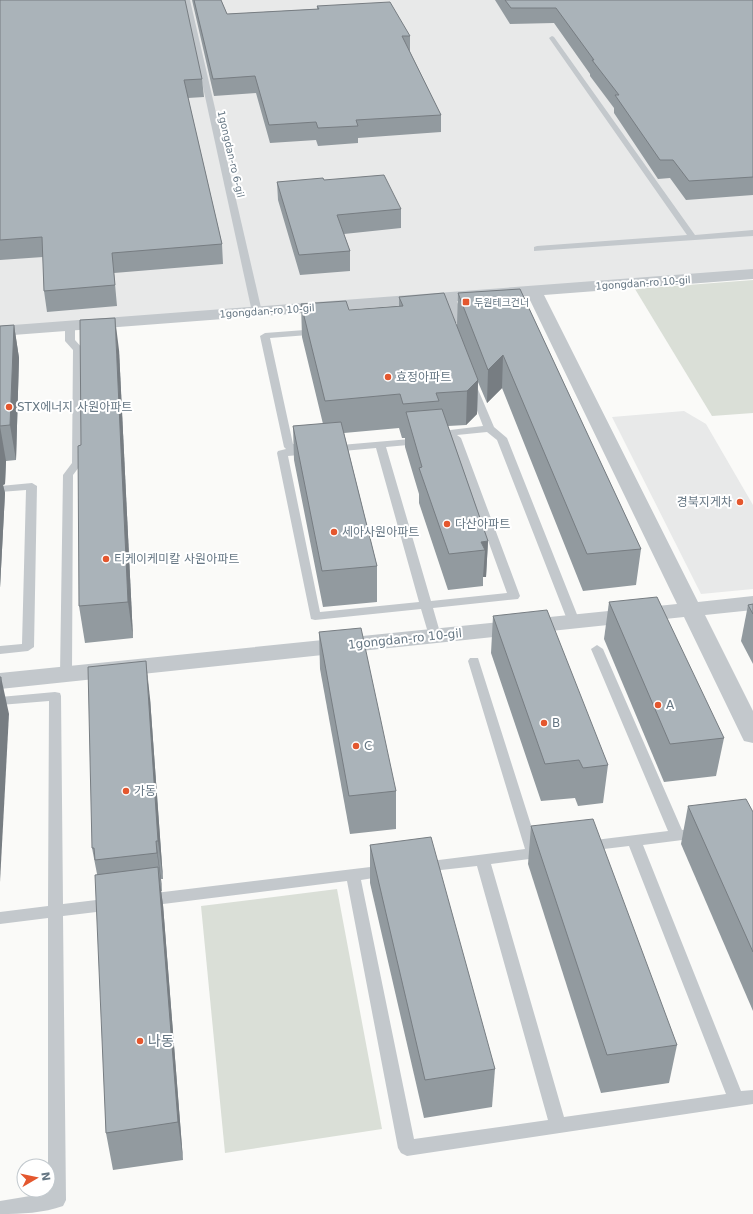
<svg xmlns="http://www.w3.org/2000/svg" width="753" height="1214" viewBox="0 0 753 1214" font-family="'DejaVu Sans','Noto Sans KR',sans-serif">
  <style>
    .built { fill: #e8e9e9 }
    .green { fill: #dadfd7 }
    .lines { fill: none; stroke-linecap: round; stroke-linejoin: round }
    .lane { fill: #c3c8cc; fill-rule: evenodd }
    .street { fill: #c3c8cc; fill-rule: evenodd }
    .wall { fill: #929a9f }
    .shaded-wall { fill: #777d82 }
    .building { fill: #aab3b9; stroke: #777d82 }
    .poi-dot { fill: #e4572e; stroke: #fff; stroke-width: 1.5 }
    .labels { text-anchor: middle; dominant-baseline: central; stroke-width: 4; stroke-linejoin: round; paint-order: stroke }
    .far-street-label { font-size: 10px; fill: #657683; stroke: #fff }
    .far-poi-label { font-size: 10px; fill: #657683; stroke: #fff; text-anchor: start }
    .poi-label { font-size: 12px; fill: #657683; stroke: #fff; text-anchor: start }
    .street-label { font-size: 12px; fill: #657683; stroke: #fff }
    .near-poi-label { font-size: 14px; fill: #657683; stroke: #fff; text-anchor: start }
  </style>
  <rect width="100%" height="100%" fill="#fafaf8"/>
  <g class="built">
    <path d="M0 0H753V274L0 331Z"/>
    <path d="M684 411 706 424 753 505V589L701 594 612 417Z"/>
  </g>
  <g class="green">
    <path d="M753 280V413L712 416 635 289Z"/>
    <path d="M337 889 382 1129 225 1153 201 906Z"/>
  </g>
  <g class="lines">
    <g class="lane">
      <path d="M184 0H190L262 312 257 315 252 312Z"/>
      <path d="M552 36 554 37 695 235 753 230V236L534 251V247L537 246 687 235 549 38Z"/>
      <path d="M450 294 455 297 465 320 460 323 436 324V320L454 318 445 297Z"/>
      <path d="M70 323 75 326V340L83 349 82 463 73 475 72 674 70 677H62L60 674 63 475 72 463 73 350 65 341V326Z"/>
      <path d="M318 329 321 330V334L270 338 293 444H306V448L445 436 441 433 442 431 483 426 466 382 471 379 474 380 494 427 507 438 580 622 578 625 574 626 568 622 497 440 487 432 457 435 461 438 520 596 518 599 433 608 441 636 435 640 429 636 421 609 315 620 311 619 277 453 278 451 286 449 284 447 260 336 265 333ZM452 441 507 593 431 601 386 447ZM376 448 419 602 320 612 288 456Z"/>
      <path d="M32 483 37 486 34 647 28 651 0 654V646L22 644 26 490 0 492V486Z"/>
      <path d="M597 645 603 649 682 830 698 828 703 829 705 833 703 837 698 838 643 845 741 1091 753 1090V1104L407 1156 401 1153 398 1148 347 881 147 906 142 904 140 900 142 896 147 894 387 865 392 867 394 871 392 875 361 880 414 1139 548 1120 477 866 423 872 418 871 416 867 418 863 423 862 525 849 468 661 470 658H478L538 847 550 848 552 852 550 856 545 857 491 864 564 1117 726 1094 629 846 587 851 582 850 580 846 582 842 587 841 668 831 591 649Z"/>
      <path d="M55 692 60 693 61 696 63 904 113 898 118 900 120 904 118 908 113 910 63 916 66 1200 63 1206C44 1213 21 1214 0 1214V1201L48 1193V918L0 924V912L48 906 49 701 0 705V697Z"/>
    </g>
    <path class="street" d="M753 269V279L544 295 698 602 753 596V610L705 615 753 711V743L744 741 741 735 684 617 0 689V673L677 604 528 296 0 336V326Z"/>
  </g>
  <g class="wall">
    <path d="M0 0 202 79 204 97 188 98 222 244 223 264 114 273 117 306 47 312 44 291 43 257 0 260Z"/>
    <path d="M192 0H221L227 14 317 9V6L410 36V52L441 115V132L358 138V143L318 146 316 140 270 143 256 93 214 96Z"/>
    <path d="M495 0H753V195L686 200 670 178 658 179 614 113V108L590 76V74L554 23 510 24Z"/>
    <path d="M324 180 401 209V228L344 234 350 251V271L300 275 278 200 277 182Z"/>
    <path d="M520 289 641 549 636 585 583 591 502 388 487 403 478 382 477 414 466 425 448 426 488 541 486 577H483V586L448 590 419 503V494L405 447V438H402L399 428 344 433 377 566V602L323 607 294 460 293 426 323 424 302 337 301 304 349 310 399 306V297L457 325 458 293Z"/>
    <path d="M14 325 19 358 16 460 6 461 5 484 3 485 5 493 0 588V326Z"/>
    <path d="M119 350 133 638 85 643 79 606 81 445Z"/>
    <path d="M609 602 724 738 716 776 664 782 604 639Z"/>
    <path d="M753 604V664L741 641 748 605Z"/>
    <path d="M493 616 608 765 603 803 578 806 575 798 541 801 491 653Z"/>
    <path d="M319 632 396 791V829L350 834 320 669Z"/>
    <path d="M150 698 163 879H161L162 891H161L163 905 183 1160 113 1170 106 1133 97 874 92 848Z"/>
    <path d="M688 806 753 812V1011L681 844Z"/>
    <path d="M531 826 677 1045 669 1083 601 1093 528 864Z"/>
    <path d="M370 845 495 1069 492 1107 424 1118 370 883Z"/>
  </g>
  <g class="shaded-wall">
    <path d="M115 318 119 350 133 638 128 602Z"/>
    <path d="M14 325 19 358 16 460 10 425Z"/>
    <path d="M503 355 502 388 487 403 488 370Z"/>
    <path d="M478 380 477 414 466 425 467 391Z"/>
    <path d="M0 426 6 461 5 484 3 485 5 493 0 588Z"/>
    <path d="M488 541 486 577H483L485 550 481 542Z"/>
    <path d="M146 661 150 698 163 879 158 841Z"/>
    <path d="M1 677 9 714 0 882V695Z"/>
    <path d="M156 841 161 879 162 891 157 853Z"/>
    <path d="M158 867 163 905 183 1160 178 1122Z"/>
  </g>
  <g class="building">
    <path d="M0 0H185L202 79 184 80 222 244 112 253 115 285 44 291 42 237 0 240Z"/>
    <path d="M194 0H221L227 14 319 9 317 6 390 2 410 36H402L441 115 356 120 358 126 318 128 316 122 269 125 255 76 213 79Z"/>
    <path d="M505 0H753V177L689 181 673 160H660L615 95H619L592 60H594L556 8H511Z"/>
    <path d="M384 175 401 209 337 215 350 251 299 255 277 182 323 178 324 180Z"/>
    <path d="M520 289 641 549 587 554 503 355 488 370 458 293Z"/>
    <path d="M444 293 478 380 467 391 436 393 439 401 403 404 400 394 325 401 301 304 346 301 349 310 403 306 399 297Z"/>
    <path d="M115 318 128 602 79 606 78 446 81 445 80 320Z"/>
    <path d="M14 325 10 425 0 426V326Z"/>
    <path d="M442 409 488 541 481 542 485 550 449 554 419 468 422 467 406 412Z"/>
    <path d="M341 422 377 566 322 571 293 426Z"/>
    <path d="M657 597 724 738 670 744 609 602Z"/>
    <path d="M753 604V614L748 605Z"/>
    <path d="M547 610 608 765 583 768 579 760 545 764 493 616Z"/>
    <path d="M361 628 396 791 349 796 319 632Z"/>
    <path d="M146 661 158 841H156L157 853 95 860 94 848H92L88 667Z"/>
    <path d="M0 677H1L0 695Z"/>
    <path d="M746 799 753 812V952L688 806Z"/>
    <path d="M593 819 677 1045 607 1055 531 826Z"/>
    <path d="M431 837 495 1069 425 1080 370 845Z"/>
    <path d="M158 867 178 1122 106 1133 95 875Z"/>
  </g>
  <g class="poi-dot">
    <rect x="462" y="298" width="8" height="8" rx="2"/>
    <circle cx="388" cy="377" r="4"/>
    <circle cx="9" cy="407" r="4"/>
    <circle cx="740" cy="502" r="4"/>
    <circle cx="447" cy="524" r="4"/>
    <circle cx="334" cy="532" r="4"/>
    <circle cx="106" cy="559" r="4"/>
    <circle cx="658" cy="705" r="4"/>
    <circle cx="544" cy="723" r="4"/>
    <circle cx="356" cy="746" r="4"/>
    <circle cx="126" cy="791" r="4"/>
    <circle cx="140" cy="1041" r="4"/>
  </g>
  <g class="labels">
    <g class="far-street-label">
      <text transform="translate(231 154) rotate(77)">1gongdan-ro 6-gil</text>
      <text transform="translate(643 283) rotate(-4)">1gongdan-ro 10-gil</text>
      <text transform="translate(267 311) rotate(-4)">1gongdan-ro 10-gil</text>
    </g>
    <g class="far-poi-label">
      <text x="474" y="302">두원테크건너</text>
    </g>
    <g class="poi-label">
      <text x="396" y="377">효정아파트</text>
      <text x="17" y="407">STX에너지 사원아파트</text>
      <text x="732" y="502" text-anchor="end">경북지게차</text>
      <text x="455" y="524">다산아파트</text>
      <text x="342" y="532">세아사원아파트</text>
      <text x="114" y="559">티케이케미칼 사원아파트</text>
      <text x="666" y="705">A</text>
      <text x="552" y="723">B</text>
      <text x="364" y="746">C</text>
      <text x="134" y="791">가동</text>
    </g>
    <g class="street-label">
      <text transform="translate(405 639) rotate(-6)">1gongdan-ro 10-gil</text>
    </g>
    <g class="near-poi-label">
      <text x="148" y="1041">나동</text>
    </g>
  </g>
  <g transform="translate(36 1178) rotate(81)"><circle r="19" fill="#ffffff" stroke="#c1c8cd"/>
  <path d="M0-3L7 15L0 10L-7 15Z" fill="#e4572e"/>
  <text y="-6" font-size="11" font-weight="bold" text-anchor="middle" fill="#657683">N</text>
  </g>
</svg>
